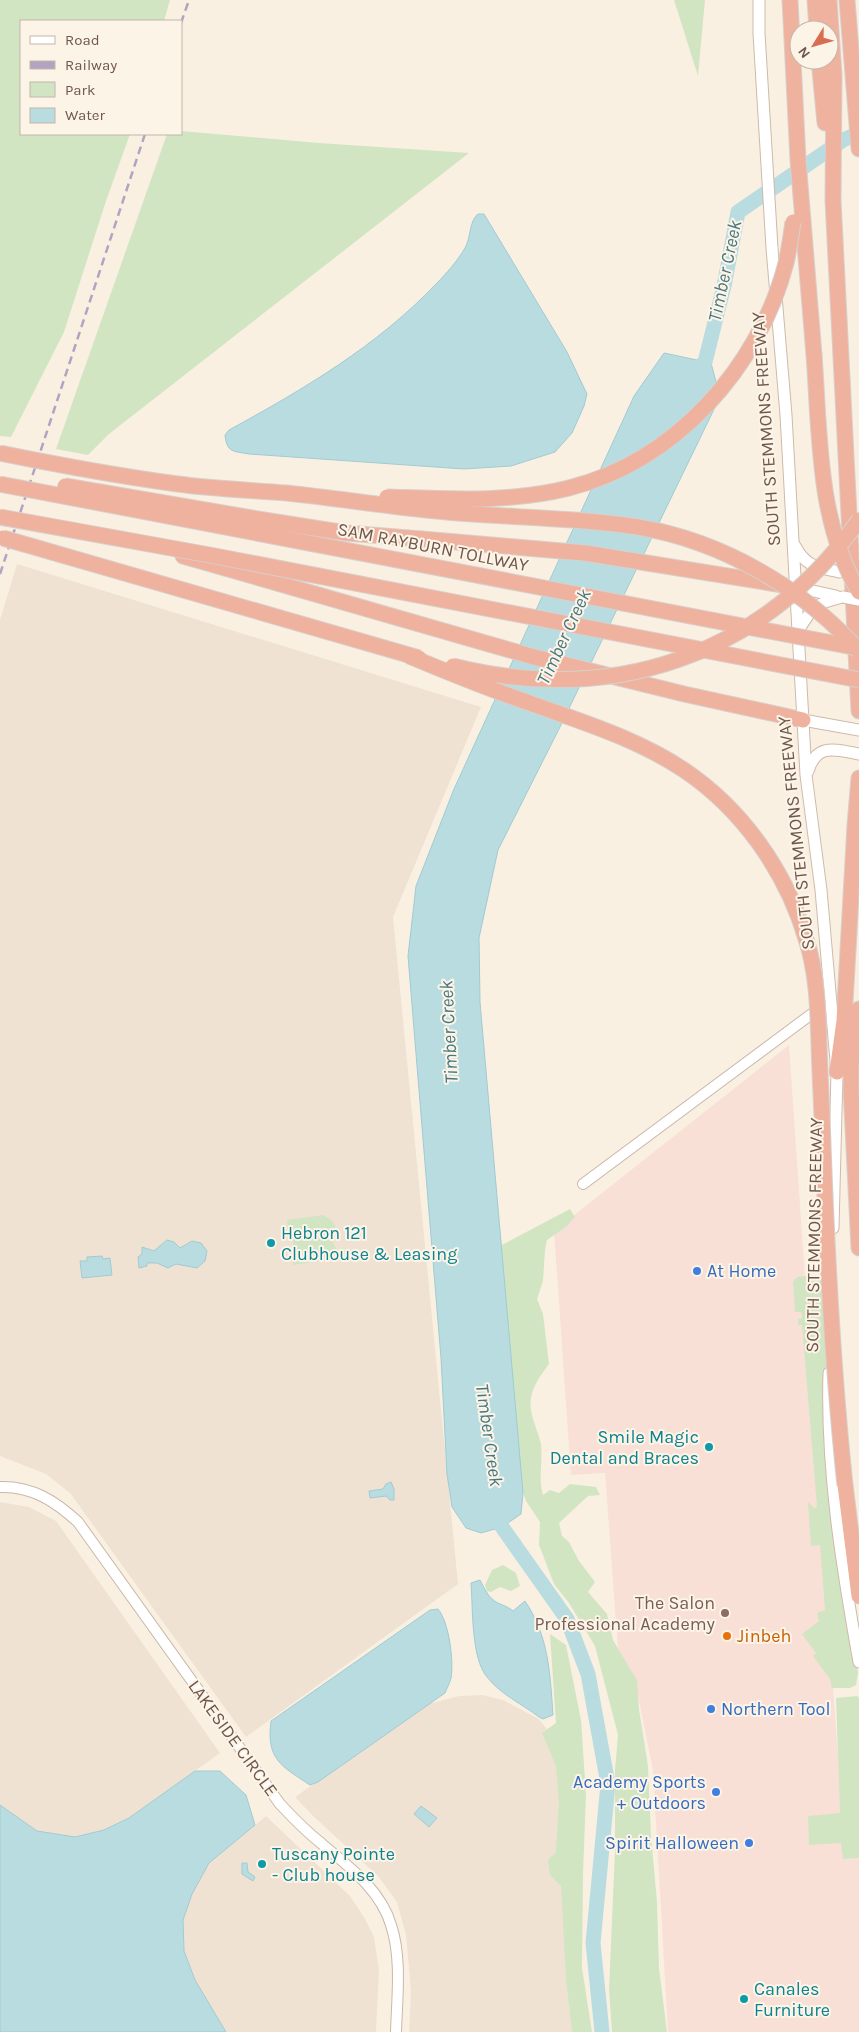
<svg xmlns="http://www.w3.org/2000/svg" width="859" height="2032" viewBox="0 0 859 2032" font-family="Karla,sans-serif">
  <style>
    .residential { fill: #f0e2d2 }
    .commercial { fill: #f9e0d7 }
    .green { fill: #d1e5c3 }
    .water { fill: #b9dce1; stroke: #a0cbd2 }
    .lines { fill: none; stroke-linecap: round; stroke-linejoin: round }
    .river { stroke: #b9dce1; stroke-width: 15 }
    .tertiary-casing { stroke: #c9b8aa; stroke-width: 12 }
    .secondary-casing { stroke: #cebaab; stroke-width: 13 }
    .motorway-casing { stroke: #d7d0cd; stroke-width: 17 }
    .tertiary { stroke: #fff; stroke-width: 10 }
    .secondary { stroke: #fff; stroke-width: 11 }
    .motorway { stroke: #efb29e; stroke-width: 15 }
    .rail { stroke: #b3a3c1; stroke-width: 2.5; stroke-dasharray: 8 5; stroke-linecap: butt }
    .secondary-bridge-casing { stroke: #cebaab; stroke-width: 13; stroke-linecap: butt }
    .motorway-bridge-casing { stroke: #d7d0cd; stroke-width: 17; stroke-linecap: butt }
    .secondary-bridge { stroke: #fff; stroke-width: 11 }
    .motorway-bridge { stroke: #efb29e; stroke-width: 15 }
    .culture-dot { fill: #0f9aa8; stroke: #fdf4e8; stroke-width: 2 }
    .shop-dot { fill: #3f7fe0; stroke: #fdf4e8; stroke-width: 2 }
    .education-dot { fill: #8d6e63; stroke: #fdf4e8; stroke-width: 2 }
    .food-dot { fill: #e8710a; stroke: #fdf4e8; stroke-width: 2 }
    .labels { text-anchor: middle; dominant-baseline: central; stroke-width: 4; stroke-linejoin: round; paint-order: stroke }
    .street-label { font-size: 18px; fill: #6f574b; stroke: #fdf4e8 }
    .culture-label { font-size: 18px; fill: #0d838f; stroke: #fdf4e8; text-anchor: start }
    .shop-label { font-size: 18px; fill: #366cbe; stroke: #fdf4e8; text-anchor: start }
    .education-label { font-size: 18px; fill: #785e54; stroke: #fdf4e8; text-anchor: end }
    .food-label { font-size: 18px; fill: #c56008; stroke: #fdf4e8; text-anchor: start }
    .water-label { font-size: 19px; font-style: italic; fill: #477880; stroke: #fdf4e8 }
  </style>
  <rect width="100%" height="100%" fill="#faf0e2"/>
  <g class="residential">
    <path d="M17 564 481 707 393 917 458 1584 246 1737 70 1493 46 1474 0 1456V620Z"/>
    <path d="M0 1502 29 1507 56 1521 220 1753 129 1818 104 1830 75 1837 37 1831 0 1805Z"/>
    <path d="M482 1695 503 1700 539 1719 553 1737 561 1766 579 2032H409L411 1991 406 1935 397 1902 378 1876 312 1815 295 1797 428 1704 459 1696Z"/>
    <path d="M266 1816 350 1896 364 1917 374 1937 379 1970 376 2032H226L195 1980 184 1951 183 1920 192 1894 209 1863Z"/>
  </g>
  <path class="commercial" d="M789 1045 844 1845H859V2032H668L653 1771 636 1686 618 1649 605 1473 571 1475 554 1231Z"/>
  <g class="green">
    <path d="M0 0H170L164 21H21V134H130L106 201 64 332 11 437 0 436Z"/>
    <path d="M674 0H705L698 76Z"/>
    <path d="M181 131 319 143 469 153 109 434 88 455 56 449 167 134H181Z"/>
    <path d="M570 1209 575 1217 566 1227 547 1240 545 1250 543 1281 537 1299 543 1314 549 1364C541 1375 533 1385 531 1398 528 1413 538 1430 541 1444 543 1461 538 1479 543 1495L550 1490 559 1493 570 1484 596 1487 600 1495 588 1496 559 1523 562 1536 569 1542 579 1561 595 1582 588 1592 607 1614 613 1640 637 1680 639 1709 648 1766 651 1836 657 1902 659 1968 667 2032H612L609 1990 615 1850V1770L618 1735 595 1646 569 1603 554 1584 539 1545 540 1522 526 1501 517 1477 498 1247Z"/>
    <path d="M324 1215 332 1221 336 1227 331 1233 332 1241 337 1250 330 1260 293 1265 290 1249 294 1248 292 1238H289L287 1220Z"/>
    <path d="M816 1275 825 1280 826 1288V1417L847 1618 858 1673 856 1685 850 1688H832L830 1679 813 1656 816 1653 802 1634 819 1621 817 1613 825 1610 820 1545 811 1546 808 1502 814 1508 817 1507 802 1325H798V1319L802 1318 801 1312H795L793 1282 797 1277Z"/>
    <path d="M503 1565 516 1573 520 1586 511 1591 500 1587 491 1592 487 1591 485 1585 492 1570Z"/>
    <path d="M550 1634 566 1645 581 1720 586 1795 583 1874 582 1968 592 2032H572L566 1979 561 1886 550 1875 548 1860 556 1852 559 1803 556 1766 542 1733 556 1723Z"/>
    <path d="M857 1696 859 1698V1858L843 1859 841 1843 809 1845 808 1816 840 1813 836 1698Z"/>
  </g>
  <g class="water">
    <path d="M478 214H484L567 352 587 394 584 406 572 433 555 452 511 466 464 469 249 454C233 451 227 453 225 435L229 430C304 389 377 346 436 284 446 274 458 260 465 248 471 238 469 221 478 214Z"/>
    <path d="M664 353 711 363 720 397 558 731 498 850 479 938 480 1002 523 1493 521 1514 502 1527 481 1533 466 1528 452 1507 447 1474 441 1358 408 956 416 886 454 789 634 396Z"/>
    <path d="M167 1240 174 1242 180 1248 192 1241 201 1243 207 1251 205 1261 197 1268 176 1264 168 1268 157 1263H147V1266L139 1268 138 1257 142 1254V1247L154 1251Z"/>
    <path d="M102 1256 103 1259 110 1258 112 1275 82 1278 80 1261H87V1257Z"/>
    <path d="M391 1482 394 1489V1500H390L386 1496 370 1498 369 1491 383 1489 386 1484Z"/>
    <path d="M480 1580C485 1589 488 1598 498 1603 504 1606 507 1606 513 1611L525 1601C549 1637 550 1673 553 1715L543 1719 539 1717C522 1704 500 1694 487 1677 471 1658 473 1609 471 1583Z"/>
    <path d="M438 1609C449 1622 454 1661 451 1678 450 1683 447 1688 445 1693L318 1782 310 1785C281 1766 266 1759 271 1721L430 1610Z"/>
    <path d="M195 1771H220L246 1795 255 1825 209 1863 192 1894 183 1920 184 1951 195 1980 226 2032H0V1805L37 1831 75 1837 104 1830 129 1818Z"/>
    <path d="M421 1806 437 1818 429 1827 414 1814Z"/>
    <path d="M242 1863H247L248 1872 255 1877 253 1881 242 1874Z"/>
  </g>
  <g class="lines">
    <g class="river">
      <path d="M689 375 705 362 724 286 738 212 843 140 859 133"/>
      <path d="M499 1509 502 1527 567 1619 588 1674 608 1784 593 1943 602 2032"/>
    </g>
    <defs>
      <g id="tertiary">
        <path d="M583 1184 821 1007"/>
        <path d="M0 1487C32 1486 55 1501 78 1522L280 1804C293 1818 307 1832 322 1844 348 1866 381 1890 391 1925 402 1958 397 1998 396 2032"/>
      </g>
      <g id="secondary">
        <path d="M759 0V33L772 248 786 415 806 775 821 890 837 1072 833 1228"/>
        <path d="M795 546C806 567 817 567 839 572"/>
        <path d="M795 587 836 596"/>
        <path d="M798 631C812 607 816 603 843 597"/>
        <path d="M803 720 859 730"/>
        <path d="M808 771C817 742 836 750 859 754"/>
        <path d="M829 1373C826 1470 842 1567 859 1662"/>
      </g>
      <g id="motorway">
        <path d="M790 0 798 160 814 355"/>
        <path d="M815 0 817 30"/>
        <path d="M829 0 834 75 833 200 859 711"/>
        <path d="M847 0 859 149"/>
        <path d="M819 60 825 123"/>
        <path d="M422 539 585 553 783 585"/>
        <path d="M183 556 534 657 684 694 803 720"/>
        <path d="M859 1009 851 1066V1088L859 1248"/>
        <path d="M837 1072 844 1021 855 825 859 778"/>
        <path d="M845 1485 859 1596"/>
      </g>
    </defs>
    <use href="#tertiary" class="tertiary-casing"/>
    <use href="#secondary" class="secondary-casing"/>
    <use href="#motorway" class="motorway-casing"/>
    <use href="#tertiary" class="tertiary"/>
    <use href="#secondary" class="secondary"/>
    <use href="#motorway" class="motorway"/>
    <g class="rail">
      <path d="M181 23 189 0"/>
      <path d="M0 574 145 134"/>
    </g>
    <defs>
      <path id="secondary-bridge" d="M843 597 859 600"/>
      <g id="motorway-bridge">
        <path d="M814 355C820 434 817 521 859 592"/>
        <path d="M0 453C59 465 119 476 178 484 214 489 251 490 287 493 333 498 380 505 426 510 496 518 568 516 638 527 722 541 803 588 859 651"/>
        <path d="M0 484 858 648"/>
        <path d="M65 486 270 521 346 533 422 539"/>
        <path d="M387 497C448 499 509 503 569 488 675 461 759 368 786 263 789 250 791 236 793 222"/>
        <path d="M0 517 215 556 859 680"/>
        <path d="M3 538 419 658"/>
        <path d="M409 656C452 674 494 691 538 706 588 724 639 740 684 770 742 809 786 871 806 939 817 973 818 1009 819 1044 820 1078 822 1111 823 1145 827 1258 833 1372 845 1485"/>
        <path d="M453 666C614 706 762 656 859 520"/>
      </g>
    </defs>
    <use href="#secondary-bridge" class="secondary-bridge-casing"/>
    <use href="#motorway-bridge" class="motorway-bridge-casing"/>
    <use href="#secondary-bridge" class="secondary-bridge"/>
    <use href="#motorway-bridge" class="motorway-bridge"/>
  </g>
  <g class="culture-dot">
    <circle cx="271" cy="1243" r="5"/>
    <circle cx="709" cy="1447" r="5"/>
    <circle cx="262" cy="1864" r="5"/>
    <circle cx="744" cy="1999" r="5"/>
  </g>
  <g class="shop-dot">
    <circle cx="697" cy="1271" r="5"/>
    <circle cx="711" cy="1709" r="5"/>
    <circle cx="716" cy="1792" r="5"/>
    <circle cx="749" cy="1843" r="5"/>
  </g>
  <circle class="education-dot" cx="725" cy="1613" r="5"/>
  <circle class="food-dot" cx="727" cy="1636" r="5"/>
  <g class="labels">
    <g class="street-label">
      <text transform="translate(766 429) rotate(-94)">SOUTH STEMMONS FREEWAY</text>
      <text transform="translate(433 547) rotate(11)">SAM RAYBURN TOLLWAY</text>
      <text transform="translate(796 833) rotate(-96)">SOUTH STEMMONS FREEWAY</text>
      <text transform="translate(814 1235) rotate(-89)">SOUTH STEMMONS FREEWAY</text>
      <text transform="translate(233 1738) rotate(54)">LAKESIDE CIRCLE</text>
    </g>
    <g class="culture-label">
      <text x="281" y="1233">Hebron 121<tspan x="281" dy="21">Clubhouse &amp; Leasing</tspan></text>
      <text x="699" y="1437" text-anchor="end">Smile Magic<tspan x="699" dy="21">Dental and Braces</tspan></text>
      <text x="272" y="1854">Tuscany Pointe<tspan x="272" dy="21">- Club house</tspan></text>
      <text x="754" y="1989">Canales<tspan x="754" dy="21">Furniture</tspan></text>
    </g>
    <g class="shop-label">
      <text x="707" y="1271">At Home</text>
      <text x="721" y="1709">Northern Tool</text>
      <text x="706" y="1782" text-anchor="end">Academy Sports<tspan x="706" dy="21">+ Outdoors</tspan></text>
      <text x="739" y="1843" text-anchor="end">Spirit Halloween</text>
    </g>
    <g class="education-label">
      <text x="715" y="1603">The Salon<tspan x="715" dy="21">Professional Academy</tspan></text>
    </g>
    <g class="food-label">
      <text x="737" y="1636">Jinbeh</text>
    </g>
    <g class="water-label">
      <text transform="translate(725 271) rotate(-78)">Timber Creek</text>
      <text transform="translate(564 637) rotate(-65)">Timber Creek</text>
      <text transform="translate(449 1032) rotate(-93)">Timber Creek</text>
      <text transform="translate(489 1435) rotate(82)">Timber Creek</text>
    </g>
  </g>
  <rect x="20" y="20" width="162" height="115" fill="#fdf4e8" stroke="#c4b5a9"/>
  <rect x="30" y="36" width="25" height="8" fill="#ffffff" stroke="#c4b5a9"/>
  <text x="65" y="45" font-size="15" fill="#6f574b">Road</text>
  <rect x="30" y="61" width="25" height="8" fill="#b3a3c1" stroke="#c4b5a9"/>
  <text x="65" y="70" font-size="15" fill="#6f574b">Railway</text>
  <rect x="30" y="82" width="25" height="15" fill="#d1e5c3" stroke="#c4b5a9"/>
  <text x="65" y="95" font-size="15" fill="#6f574b">Park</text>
  <rect x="30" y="108" width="25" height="15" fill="#b9dce1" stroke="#c4b5a9"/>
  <text x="65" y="120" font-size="15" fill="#6f574b">Water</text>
  <g transform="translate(814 45) rotate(233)"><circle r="24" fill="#fdf4e8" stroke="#c4b5a9"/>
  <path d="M0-4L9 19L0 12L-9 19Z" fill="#d96d52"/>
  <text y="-8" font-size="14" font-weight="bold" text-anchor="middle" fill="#6f574b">N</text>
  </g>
</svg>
